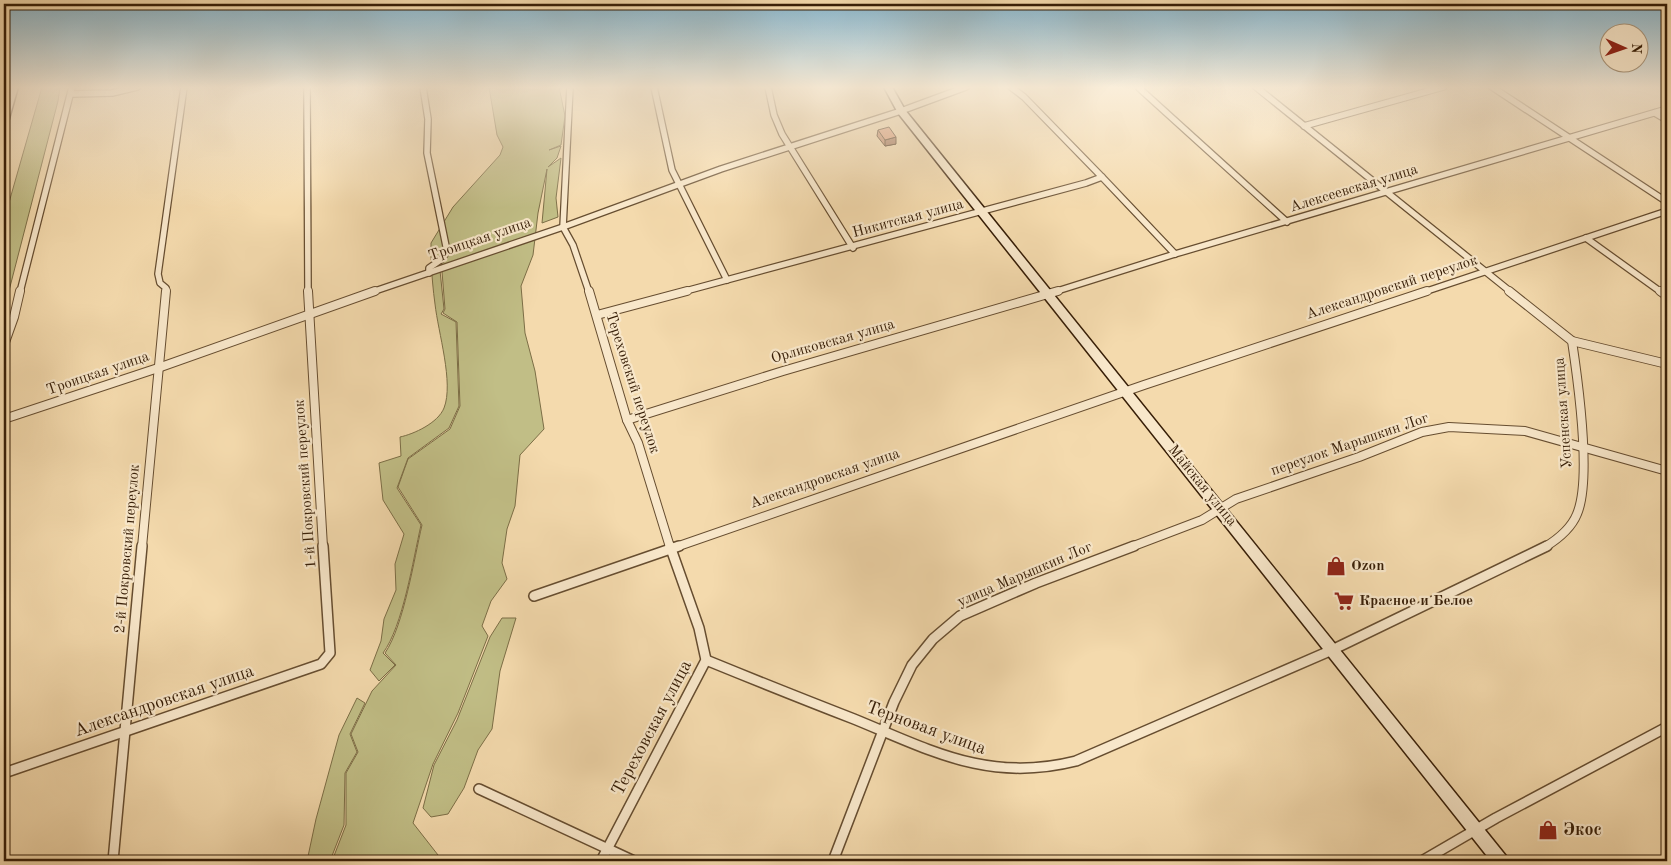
<svg xmlns="http://www.w3.org/2000/svg" width="1671" height="865" viewBox="0 0 1671 865" font-family="'Old Standard TT',serif">
  <style>
    .green { fill: #c1be86; stroke: #7c6e46 }
    .lines { fill: none; stroke-linecap: round; stroke-linejoin: round }
    .street-far2-casing { stroke: #664d30; stroke-width: 8 }
    .street-far1-casing { stroke: #664d30; stroke-width: 10 }
    .street-casing { stroke: #664d30; stroke-width: 12 }
    .secondary-casing { stroke: #371e07; stroke-width: 3 }
    .street-far2 { stroke: #f8e7ca; stroke-width: 5.5 }
    .street-far1 { stroke: #f8e7ca; stroke-width: 8 }
    .street { stroke: #f8e7ca; stroke-width: 9 }
    .secondary { fill: #f8e7ca; fill-rule: evenodd }
    .wall { fill: #bd8061; stroke: #371e07 }
    .shaded-wall { fill: #9a684f; stroke: #371e07 }
    .building { fill: #dc9571; stroke: #371e07 }
    .labels { text-anchor: middle; dominant-baseline: central; stroke-width: 4.5; stroke-linejoin: round; paint-order: stroke }
    .street-label { font-size: 15px; fill: #371e07; stroke: #f8e7ca }
    .poi-label { font-size: 15px; font-weight: bold; fill: #371e07; stroke: #f8e7ca; text-anchor: start }
    .near-street-label { font-size: 18px; fill: #371e07; stroke: #f8e7ca }
    .near-poi-label { font-size: 18px; font-weight: bold; fill: #371e07; stroke: #f8e7ca; text-anchor: start }
  </style>
  <rect width="100%" height="100%" fill="#f4daad"/>
  <filter id="stains"><feTurbulence type="fractalNoise" baseFrequency=".004" numOctaves="4"/><feColorMatrix values="0 0 0 0 .2 0 0 0 0 .09 0 0 0 0 .02 0 0 0 .5 -.17"/></filter>
  <radialGradient id="worn" r=".72"><stop offset=".6" stop-color="#630" stop-opacity="0"/><stop offset="1" stop-color="#630" stop-opacity=".3"/></radialGradient>
  <g class="green">
    <path d="M42 87H60L58 101 4 310V220Z"/>
    <path d="M489 87H559L565 116 561 145 549 150 561 146 557 158 548 167 561 158 556 198 558 217 542 223 547 169 538 213 533 255 521 286 525 333 535 371 544 429 520 455 515 506 507 529 502 563 507 579 491 601 482 626 488 636 458 713 433 764 413 823 438 855 434 861H332L346 825V773L358 752 351 734 372 691 396 665 385 653C404 625 414 559 422 525L398 487 408 459 450 429 460 406 457 322 443 313 445 309 441 259 431 260V243L453 207 500 155 503 147 497 135Z"/>
    <path d="M439 261 444 309 441 314 456 322 459 406 449 428 408 458 397 488 421 525C413 560 403 626 383 653L395 665 379 681 370 670 381 641 384 619 396 590 395 564 404 534 383 500 379 463 401 456 400 437C414 434 438 423 444 408 454 383 438 332 435 304 433 290 432 276 431 262Z"/>
    <path d="M502 618H516L500 671 492 729 478 750 464 788 448 814 431 817 423 808 434 765 457 720 490 637Z"/>
    <path d="M357 698 365 703 350 734 357 752 345 773 344 825 330 861H307L316 819 339 735Z"/>
  </g>
  <g class="lines">
    <defs>
      <g id="street-far2">
        <path d="M307 87 308 292"/>
        <path d="M423 87 428 119 427 153 447 251 442 259 429 268V273"/>
        <path d="M654 87 672 170 727 280"/>
        <path d="M768 87 774 115 782 134 853 248"/>
        <path d="M1256 87 1511 292"/>
        <path d="M1492 87 1667 202"/>
        <path d="M1139 88 1287 222"/>
        <path d="M4 93 13 92"/>
        <path d="M72 94 112 93 137 87"/>
        <path d="M1655 113 1667 120"/>
        <path d="M1304 126 1443 87"/>
        <path d="M1102 177 1175 254"/>
        <path d="M563 227 573 245 589 292"/>
        <path d="M563 227 570 87"/>
        <path d="M1586 238 1661 292"/>
        <path d="M20 292 72 87"/>
        <path d="M166 292V288L160 283 158 274 184 87"/>
        <path d="M372 292 563 227 721 169 901 111 966 87"/>
        <path d="M682 292 1086 183 1102 177 1024 97 1011 87"/>
        <path d="M1054 292 1175 254 1667 109"/>
        <path d="M1424 292 1667 211"/>
      </g>
      <g id="street-far1">
        <path d="M308 291 323 547"/>
        <path d="M589 291 627 420 638 443 670 547"/>
        <path d="M1509 291 1572 341C1578 381 1592 479 1577 514 1571 529 1558 539 1545 547"/>
        <path d="M1660 291 1667 296"/>
        <path d="M597 315 687 291"/>
        <path d="M1572 341 1667 364"/>
        <path d="M4 345 14 317 20 291"/>
        <path d="M4 419 158 368 375 291"/>
        <path d="M627 420 783 371 1058 291"/>
        <path d="M142 547 166 291"/>
        <path d="M676 547 1144 385 1427 291"/>
        <path d="M1131 547 1202 520 1236 499 1359 457 1422 432 1449 427 1525 431 1667 471"/>
      </g>
      <g id="street">
        <path d="M534 596 679 546"/>
        <path d="M706 660C755 680 805 700 854 719 932 751 989 783 1076 761L1332 650 1547 546"/>
        <path d="M4 773 321 664 330 653 323 546"/>
        <path d="M479 789 634 861"/>
        <path d="M113 861 142 546"/>
        <path d="M601 861 706 660 699 628 670 546"/>
        <path d="M833 861 894 702 912 665 933 639 960 616 1036 583 1134 546"/>
        <path d="M1422 861 1496 818 1667 727"/>
      </g>
      <g id="secondary">
        <path d="M10 87H18L8 122 4 124V109Z"/>
        <path d="M884 87H892L905 110 1506 856 1509 861H1491L898 113Z"/>
      </g>
    </defs>
    <use href="#street-far2" class="street-far2-casing"/>
    <use href="#street-far1" class="street-far1-casing"/>
    <use href="#street" class="street-casing"/>
    <use href="#secondary" class="secondary-casing"/>
    <use href="#street-far2" class="street-far2"/>
    <use href="#street-far1" class="street-far1"/>
    <use href="#street" class="street"/>
    <use href="#secondary" class="secondary"/>
  </g>
  <path class="wall" d="M878 130 896 144 885 146 877 136Z"/>
  <path class="shaded-wall" d="M896 137V144L885 146V140Z"/>
  <path class="building" d="M889 127 896 137 885 140 878 130Z"/>
  <linearGradient id="sky" x2="0" y2="1"><stop stop-color="#89b7ce"/><stop offset="0.42" stop-color="#faeeda"/><stop offset="1" stop-color="#faeeda" stop-opacity="0"/></linearGradient>
  <rect width="1671" height="208" fill="url(#sky)"/>
  <defs>
    <symbol id="shop-bare" viewBox="-9 -9 18 18"><path d="M-5-2.5h2.3a2.7 3.5 0 0 1 5.4 0H5L5.5 6h-11ZM-1.5-2.5h3a1.5 2.3 0 0 0-3 0Z" fill="#8f2418" stroke="#f8e7ca" stroke-width="2.5" paint-order="stroke"/></symbol>
    <symbol id="supermarket-bare" viewBox="-9 -9 18 18"><path d="M-6-5.5h2.5l.6 2H6L4.5 2H-2.5L-4.4-4H-6ZM-1.5 3.2a1.3 1.3 0 1 0 .1 0ZM3 3.2a1.3 1.3 0 1 0 .1 0Z" fill="#8f2418" stroke="#f8e7ca" stroke-width="2.5" paint-order="stroke"/></symbol>
  </defs>
  <g fill-rule="evenodd">
    <use href="#shop-bare" x="1322" y="552" width="28" height="28"/>
    <use href="#supermarket-bare" x="1330" y="587" width="28" height="28"/>
    <use href="#shop-bare" x="1534" y="816" width="28" height="28"/>
  </g>
  <g class="labels">
    <g class="street-label">
      <text transform="translate(1354 189) rotate(-17)">Алексеевская улица</text>
      <text transform="translate(908 219) rotate(-15)">Никитская улица</text>
      <text transform="translate(480 240) rotate(-19)">Троицкая улица</text>
      <text transform="translate(1392 288) rotate(-18)">Александровский переулок</text>
      <text transform="translate(833 342) rotate(-16)">Орликовская улица</text>
      <text transform="translate(98 374) rotate(-19)">Троицкая улица</text>
      <text transform="translate(632 383) rotate(72)">Тереховский переулок</text>
      <text transform="translate(1564 413) rotate(-94)">Успенская улица</text>
      <text transform="translate(1350 445) rotate(-19)">переулок Марышкин Лог</text>
      <text transform="translate(825 479) rotate(-19)">Александровская улица</text>
      <text transform="translate(306 484) rotate(-94)">1-й Покровский переулок</text>
      <text transform="translate(1202 486) rotate(51)">Майская улица</text>
      <text transform="translate(128 549) rotate(-85)">2-й Покровский переулок</text>
      <text transform="translate(1025 575) rotate(-23)">улица Марышкин Лог</text>
    </g>
    <g class="poi-label">
      <text x="1351" y="566">Ozon</text>
      <text x="1359" y="601">Красное и Белое</text>
    </g>
    <g class="near-street-label">
      <text transform="translate(164 701) rotate(-19)">Александровская улица</text>
      <text transform="translate(652 728) rotate(-62)">Тереховская улица</text>
      <text transform="translate(926 728) rotate(20)">Терновая улица</text>
    </g>
    <g class="near-poi-label">
      <text x="1563" y="830">Экос</text>
    </g>
  </g>
  <rect width="1671" height="865" fill="none" stroke="#f4daad" stroke-width="20"/>
  <rect x="5" y="5" width="1661" height="855" fill="none" stroke="#371e07" stroke-width="2.5"/>
  <rect x="10" y="10" width="1651" height="845" fill="none" stroke="#371e07"/>
  <g transform="translate(1624 48) rotate(92)"><circle r="24" fill="#f8e7ca" stroke="#ab977c"/>
  <path d="M0-4L9 19L0 12L-9 19Z" fill="#8f2418"/>
  <text y="-8" font-size="14" font-weight="bold" text-anchor="middle" fill="#371e07">N</text>
  </g>
  <rect width="100%" height="100%" filter="url(#stains)"/>
  <rect width="100%" height="100%" fill="url(#worn)"/>
</svg>
